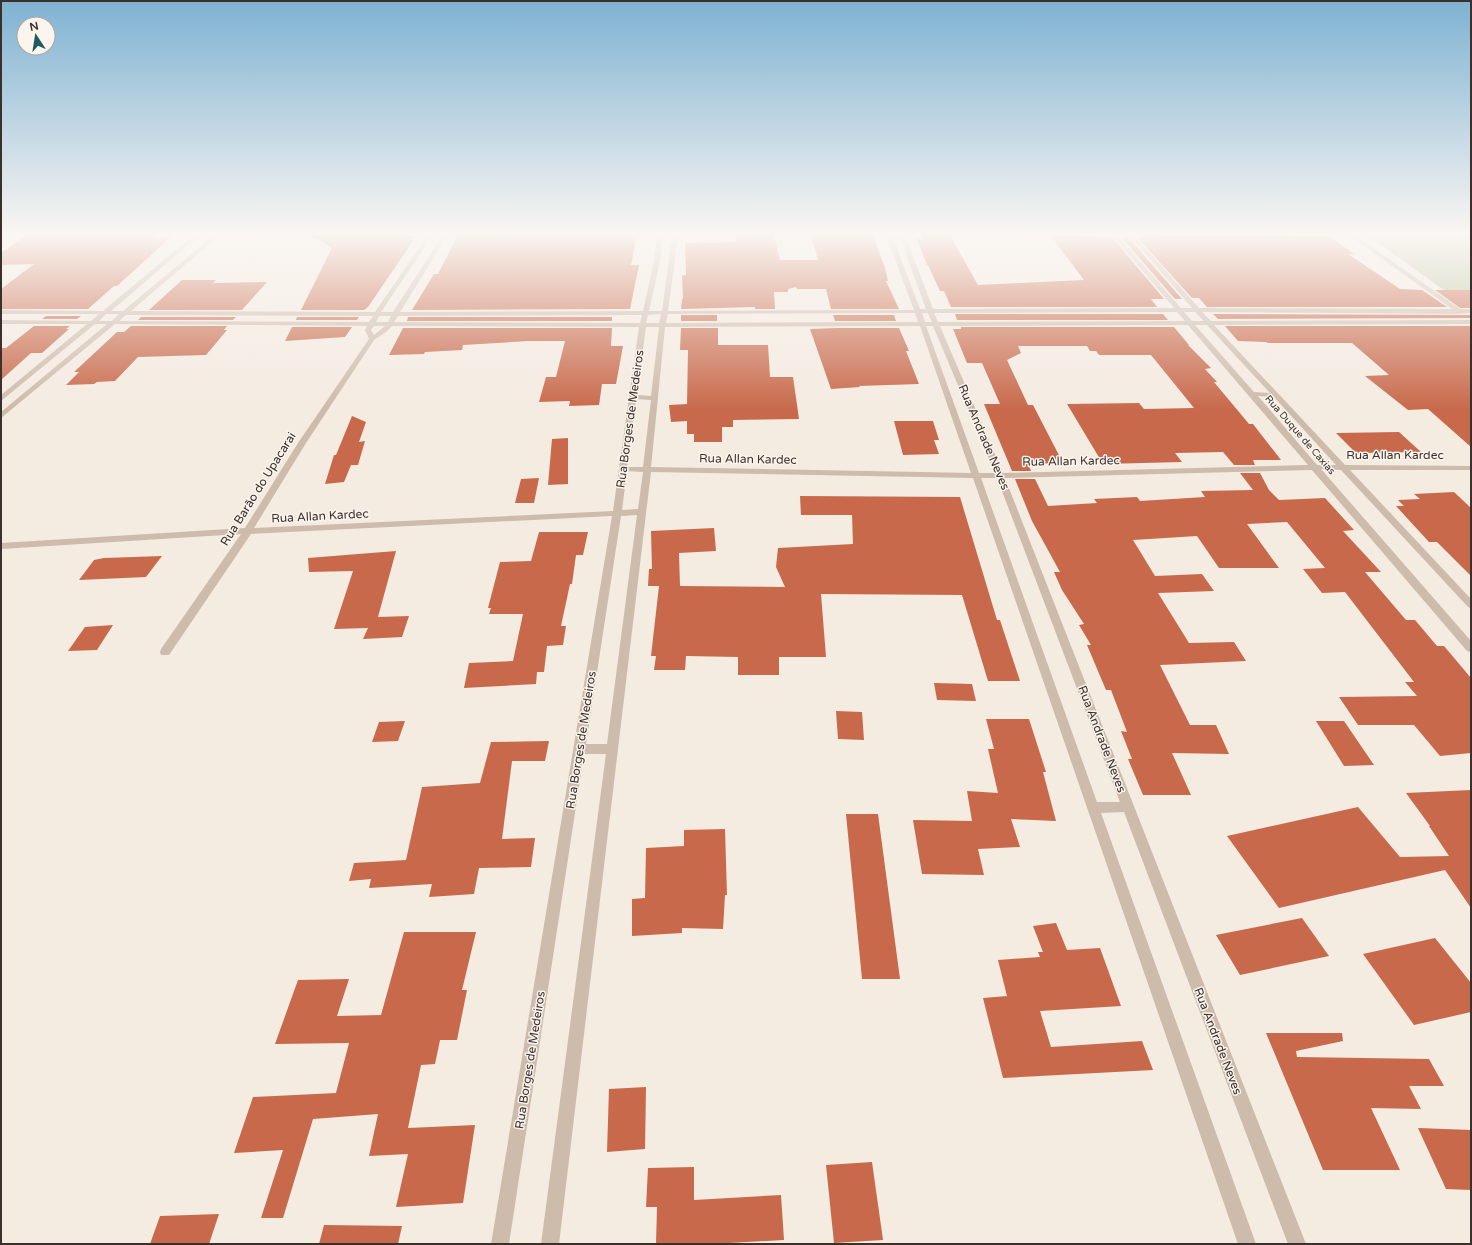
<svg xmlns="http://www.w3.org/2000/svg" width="1472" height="1245" viewBox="0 0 1472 1245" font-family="'Varela Round',sans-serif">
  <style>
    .green { fill: #b8c4a0 }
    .building { fill: #c8694b }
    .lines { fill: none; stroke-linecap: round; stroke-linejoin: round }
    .street { fill: #cdbbac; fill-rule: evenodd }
    .labels { text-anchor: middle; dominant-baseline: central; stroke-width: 3; stroke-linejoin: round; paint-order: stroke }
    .far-street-label { font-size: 10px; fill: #3b302b; stroke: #fbf5ee }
    .street-label { font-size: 12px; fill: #3b302b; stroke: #fbf5ee }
  </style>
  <rect width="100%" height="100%" fill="#f4ebe1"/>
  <path class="green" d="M1367 235H1471V308H1469Z"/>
  <g class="building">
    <path d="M27 235H156L153 238 171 237 117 286H114L88 309H1V289L34 264 1 265V253Z"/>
    <path d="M311 235H417L368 307 364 310H301L332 248Z"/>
    <path d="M458 235H637L631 265H639L630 309 412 310 434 274H438Z"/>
    <path d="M735 235H774L780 260H818L811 235H873L885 268 888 281H886L899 309H831L826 289H797L796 287 788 289V292H774L775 309H755V307L681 309 682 299H683L682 275H686L685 243 736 242Z"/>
    <path d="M921 235H950L978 285 1084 280 1050 235 1112 237 1164 299H1151L1157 307H951L944 291H940L928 265H927L917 239H923Z"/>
    <path d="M1143 235 1329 236 1354 254H1348L1400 289 1422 290 1447 307H1207L1199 298H1192L1137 237H1144Z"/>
    <path d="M1121 237H1128L1182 299H1175Z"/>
    <path d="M182 280H216L213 283 267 282 242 310H149Z"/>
    <path d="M1435 290H1471V308H1460Z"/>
    <path d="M955 314H1163L1168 320H957Z"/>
    <path d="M1213 314 1471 315V318L1218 319Z"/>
    <rect x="681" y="315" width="36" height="6"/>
    <path d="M833 315H894L896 321H835Z"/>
    <path d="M46 316H81L77 319H42Z"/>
    <path d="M141 317H236L233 320H138Z"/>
    <path d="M297 317H359L357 320H296Z"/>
    <path d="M408 317H612V321H407Z"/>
    <path d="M34 326H70L66 329H69L42 353H31L1 380V348H6Z"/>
    <path d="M131 326H227L224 330H227L206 355 138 357 115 381 97 382 94 384 66 385 79 372H74L117 332H124Z"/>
    <path d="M1225 326H1471V447L1428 409 1408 410 1365 376 1389 375 1352 343H1268L1266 342 1238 341Z"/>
    <path d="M292 327H352L345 337 285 341Z"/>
    <path d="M961 327H1174L1189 345H1188L1211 368 1205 369 1217 382H1214L1249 424H1253L1281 460H1253L1255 465H1234L1223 452 1175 453 1182 462 1103 464 1067 404 1139 403 1144 409 1194 408 1151 355H1099L1096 351H1090L1087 346H1018L1021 353 1007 360 1028 405H1033L1063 463 1028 464 1031 471H1012L984 404H1000L982 363H967L953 329H961Z"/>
    <path d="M403 328H612L611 346H623L616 384H602L599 405 569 406 570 401 539 402 546 377H556L565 341H529L463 345 462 350 425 352 424 354 389 355Z"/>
    <path d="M681 328H718V345H768L770 377H793L799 419 733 420V427H722V442H694V434H687V421L671 422 669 405 687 404 688 350H680Z"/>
    <path d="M837 328H899L909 351H906L919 384 859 386 860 387 831 389 810 329Z"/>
    <path d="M352 416 366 422 359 442 365 441 358 465H351L344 482 325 484 334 455H336Z"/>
    <path d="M894 421H933L939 440H934L939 454 903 455Z"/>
    <path d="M1399 432 1421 452 1356 453 1336 433Z"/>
    <path d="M568 438V484L548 485 552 439Z"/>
    <path d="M1240 473H1260L1269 490 1279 500 1325 498 1354 530 1343 531 1381 572H1365L1406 620H1415L1437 646H1444L1471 678V753L1440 756 1414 725H1358L1339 697 1417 696 1405 682H1414L1345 592 1322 593 1303 569 1325 568 1287 522 1247 524 1279 568H1219L1197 536 1133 540 1155 576 1202 574 1214 591 1158 593 1189 643 1234 642 1246 661 1160 665 1190 725H1216L1229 754 1172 753 1191 795H1143L1128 759H1132L1121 731 1127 732 1111 690H1106L1087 645H1091L1079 625 1084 624 1062 590 1054 572H1060L1032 521 1015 479H1035L1048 506 1097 503 1094 499 1137 497 1140 501 1205 497 1201 491 1253 490Z"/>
    <path d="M539 478 534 503H515L521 479Z"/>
    <path d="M1454 492 1471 508V576L1437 542H1429L1396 506H1404L1398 500 1420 499 1414 494Z"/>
    <path d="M800 496 960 497 997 620H1000L1020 681H988L962 595 821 594 826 657H779V675H738V657L686 656 685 670H654L656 656H651L659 586H648L649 569H652L651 531 714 528 716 551 679 553 680 586 785 587 776 567 778 548 853 544 852 515H801Z"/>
    <path d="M539 532H588L583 555H576L572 584H570L561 626H566L563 645 547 646 544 672H537L536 684 464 688 469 663 513 661 523 614H489L491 608H488L500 562 531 561Z"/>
    <path d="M396 551 378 617 409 616 402 637 363 639 368 628 334 629 353 571 309 572 308 558Z"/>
    <path d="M162 556 146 577 79 580 94 560 104 558Z"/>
    <path d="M113 625 97 650 68 651 85 627Z"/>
    <path d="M934 683 972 684 976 701 937 700Z"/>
    <path d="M836 711 862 712 864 740 838 739Z"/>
    <path d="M986 719H1029L1046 772H1043L1056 821 1011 819 1020 847 978 849 984 875 922 874 913 820 972 821 967 791 998 793 988 749H994Z"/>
    <path d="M405 721 398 741 372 742 379 722Z"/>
    <path d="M1316 721H1344L1374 765 1344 766Z"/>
    <path d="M549 741 545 761H512L502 839 535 838 531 867 479 868 474 894 429 897 432 884 369 888 371 879 349 881 354 863 406 860 422 787 480 783 491 742Z"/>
    <path d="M1471 790V908L1445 870 1279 908 1227 836 1358 807 1400 857 1449 856 1429 826H1430L1406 793Z"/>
    <path d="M846 814H878L900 979H862Z"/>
    <path d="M725 829 727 895H725L723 929 682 928V933L632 936V899L645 898 646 848 684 846V830Z"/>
    <path d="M1302 918 1329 956 1240 975 1216 935Z"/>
    <path d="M1056 923 1067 950 1100 948 1121 1006 1040 1011 1051 1047 1142 1041 1153 1070 1003 1078 983 998 1007 996 998 960 1040 957 1038 952H1043L1033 926Z"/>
    <path d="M404 932H476L462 990H467L457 1040H440L435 1064 421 1065 408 1128 475 1125 463 1203 396 1207 408 1154 369 1156 378 1114 313 1119 283 1218H261L283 1150 234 1153 253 1097 336 1093 349 1043 275 1044 298 980 349 979 337 1016 381 1015Z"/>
    <path d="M1435 938 1471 983V1012L1414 1025 1363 954Z"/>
    <path d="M1266 1033H1342L1343 1041 1296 1051 1297 1057 1429 1059 1444 1086H1409L1421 1109 1371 1108 1400 1170H1323Z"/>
    <path d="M646 1087 645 1149 607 1152 609 1089Z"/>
    <path d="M1418 1128 1471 1130V1190L1446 1189Z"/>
    <path d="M872 1162 883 1240 834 1243 826 1165Z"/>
    <path d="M694 1167V1200L781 1195 784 1240 712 1244H656L657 1207H646L648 1168Z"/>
    <path d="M219 1214 209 1244H150L160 1216Z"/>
    <path d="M324 1225 402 1226 398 1244H319Z"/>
  </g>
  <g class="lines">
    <path class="street" d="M194 235H200L111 311H123L214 235H220L131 311 375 312 428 235H433L381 312H393L443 235H448L400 312 643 311 654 261 657 235H663L660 261 649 311H662L672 235H678L668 311 914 310 886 235H892L920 309H926L899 235H905L933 309 1174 308 1112 235H1117L1181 308H1192L1129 235H1134L1199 308 1452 309 1349 235H1355L1460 309H1471V313L1460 314 1202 312 1211 321 1471 320V324L1214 325 1345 465 1471 466V470H1350L1471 599V608L1468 607 1341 470 1321 469 1471 641V652L1467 651 1312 470 1005 478 1306 1244H1288L1124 812 1101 813 1256 1244H1238L973 478 651 472 559 1244H541L606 754H584L509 1244H491L612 516 251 534 169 655H161L160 652 161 649 241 534 1 549V543L245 528 298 443 369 339 365 330 367 326 115 324 1 418V412L107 324H95L1 401V395L87 324H1V320L91 321 99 314H1V310L103 311ZM1177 312 1185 321 938 322 934 313ZM1184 312H1195L1204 321H1192ZM915 313 918 322 666 323 668 314ZM922 313H928L932 322H925ZM106 314H119L112 321H99ZM661 314 659 323H646L648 315ZM126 315 373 316 369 322 119 321ZM642 315 640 323 394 322 398 316ZM379 316H391L388 322H376ZM1188 325 1308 465 1003 473 940 326ZM1195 325H1207L1270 393 1254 392ZM374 326H385L374 335 371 330ZM392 326 639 327 613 511 254 528 306 443 374 340 386 332ZM920 326 971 473 651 467 665 327ZM926 326H933L995 473H979ZM646 327H659L651 396 637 395ZM1258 396 1274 397 1336 465H1317ZM636 399 651 400 643 467H627ZM627 471 643 472 638 509 622 510ZM981 478H997L1120 802H1097ZM637 515 607 744H586L621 516Z"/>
  </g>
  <linearGradient id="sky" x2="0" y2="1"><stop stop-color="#7eb2d2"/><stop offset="0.57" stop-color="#faf6f2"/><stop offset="1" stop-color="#faf6f2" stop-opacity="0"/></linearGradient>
  <rect width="1472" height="410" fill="url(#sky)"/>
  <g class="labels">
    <g class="far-street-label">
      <text transform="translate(1300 435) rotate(49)">Rua Duque de Caxias</text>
    </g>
    <g class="street-label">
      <text transform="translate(630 419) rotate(-82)">Rua Borges de Medeiros</text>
      <text transform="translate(984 437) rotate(67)">Rua Andrade Neves</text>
      <text x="1395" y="455">Rua Allan Kardec</text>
      <text transform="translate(748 459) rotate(1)">Rua Allan Kardec</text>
      <text transform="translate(1071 461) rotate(-1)">Rua Allan Kardec</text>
      <text transform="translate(258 489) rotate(-58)">Rua Barão do Upacarai</text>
      <text transform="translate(320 516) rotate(-3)">Rua Allan Kardec</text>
      <text transform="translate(1102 739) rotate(69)">Rua Andrade Neves</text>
      <text transform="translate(581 740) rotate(-81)">Rua Borges de Medeiros</text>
      <text transform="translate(1218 1041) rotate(69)">Rua Andrade Neves</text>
      <text transform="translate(530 1060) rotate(-81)">Rua Borges de Medeiros</text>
    </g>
  </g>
  <rect width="1472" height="1245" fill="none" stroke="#3b302b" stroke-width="4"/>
  <g transform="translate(36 36) rotate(348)"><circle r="19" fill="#fbf5ee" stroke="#aea6a0"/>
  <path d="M0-3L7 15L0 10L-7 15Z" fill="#1f5a5e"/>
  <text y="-6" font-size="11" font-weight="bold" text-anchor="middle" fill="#3b302b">N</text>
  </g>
</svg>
